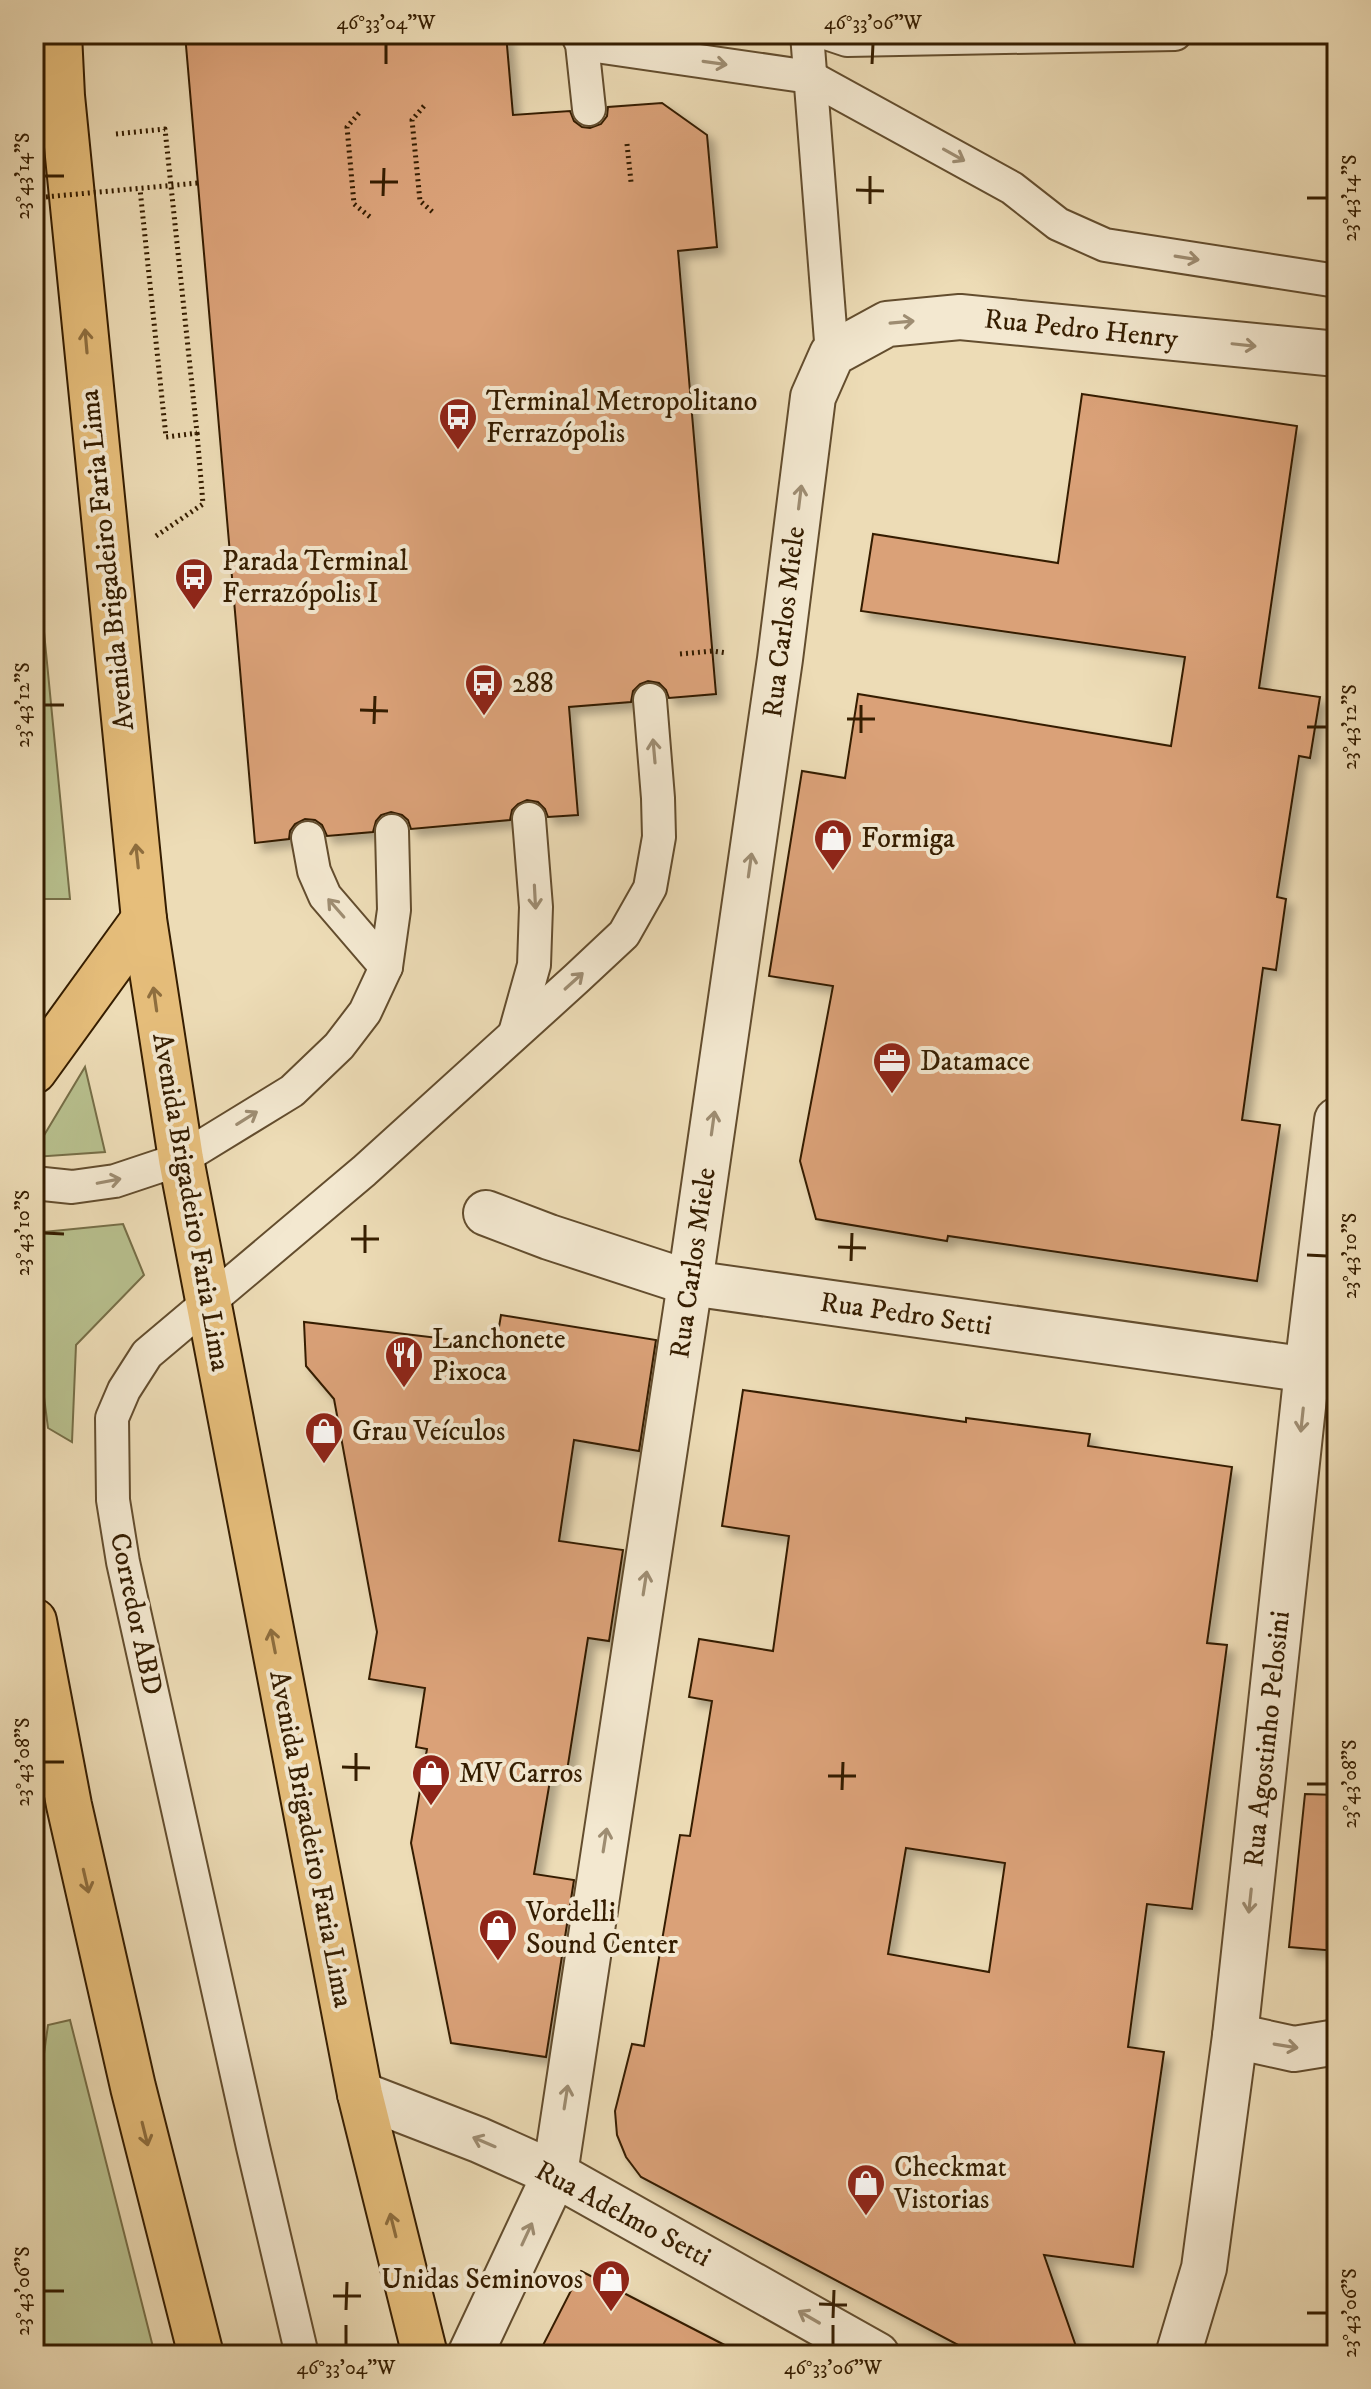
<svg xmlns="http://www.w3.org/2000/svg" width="1371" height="2389" viewBox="0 0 1371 2389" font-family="'IM FELL DW Pica',serif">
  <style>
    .green { fill: #b8c08e; stroke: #766e47; stroke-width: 2 }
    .building { fill: #daa178; stroke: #351d00; stroke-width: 2; fill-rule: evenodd; filter: url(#shadow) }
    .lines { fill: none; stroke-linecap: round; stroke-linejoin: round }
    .service-casing { stroke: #634d2e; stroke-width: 36 }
    .minor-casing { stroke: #634d2e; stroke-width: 48 }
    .primary-casing { stroke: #351d00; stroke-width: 48 }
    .path { stroke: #351d00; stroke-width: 5; stroke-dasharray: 2 4; stroke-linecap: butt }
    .service { stroke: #f3e8d0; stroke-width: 32 }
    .minor { stroke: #f3e8d0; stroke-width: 44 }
    .primary { stroke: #e6be7b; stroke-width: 44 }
    .path-bridge { stroke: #351d00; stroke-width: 5; stroke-dasharray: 2 4; stroke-linecap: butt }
    .oneway { stroke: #9e8d72 }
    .oneway2 { stroke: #8e6e3e }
    .ticks { fill: none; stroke: #351d00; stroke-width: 3 }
    .labels { text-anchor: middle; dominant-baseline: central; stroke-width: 8; stroke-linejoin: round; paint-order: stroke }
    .street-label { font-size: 28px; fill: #351d00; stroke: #f3e8d0 }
    .poi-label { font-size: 28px; fill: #351d00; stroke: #f3e8d0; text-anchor: start }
    .neatline { fill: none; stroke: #351d00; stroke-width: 3 }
    .ticks-label { font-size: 20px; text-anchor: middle; fill: #351d00 }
  </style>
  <defs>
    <filter id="shadow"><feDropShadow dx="7" dy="7" stdDeviation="4" flood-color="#0004"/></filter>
  </defs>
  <rect width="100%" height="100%" fill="#eddcb6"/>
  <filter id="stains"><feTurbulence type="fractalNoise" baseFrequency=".0025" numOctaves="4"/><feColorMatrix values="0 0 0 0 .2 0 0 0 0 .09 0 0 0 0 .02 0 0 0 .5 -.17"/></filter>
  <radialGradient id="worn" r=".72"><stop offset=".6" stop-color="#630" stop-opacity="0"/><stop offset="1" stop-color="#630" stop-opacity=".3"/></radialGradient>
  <g class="green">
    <path d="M34 529 70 899H34Z"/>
    <path d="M85 1067 105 1152 34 1157V1152Z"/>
    <path d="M123 1224 144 1275 76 1345 72 1442 48 1428 34 1321V1233Z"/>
    <path d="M70 2020 155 2355H34V2125L48 2025Z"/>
  </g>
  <g class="building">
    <path d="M185 34H506L513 115 570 111 574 121 582 127 590 128 601 124 607 116 608 107 662 103 707 135 717 247 678 251 716 694 669 698 666 690 659 683 648 681 640 684 633 691 631 702 569 707 578 815 548 817 545 809 538 802 527 800 518 804 512 810 510 820 411 829 408 820 402 815 391 812 381 815 376 821 373 832 327 836 322 825 315 820 305 819 295 824 290 831 289 839 255 843Z"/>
    <path d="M1082 394 1297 426 1259 688 1320 697 1310 758 1299 756 1277 897 1286 899 1276 970 1263 968 1242 1120 1280 1125 1257 1281 948 1236 947 1241 816 1219 800 1161 833 986 769 976 802 771 845 778 858 694 1171 746 1185 657 861 611 873 534 1058 563Z"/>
    <path d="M501 1315 656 1340 639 1451 574 1440 559 1541 623 1550 609 1641 588 1638 567 1771 552 1769 534 1874 574 1880 546 2057 451 2043 411 1843 427 1749 416 1747 425 1688 369 1679 377 1632 334 1399 306 1366 304 1322 496 1345Z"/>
    <path d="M743 1390 966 1422V1418L1090 1434 1088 1446 1232 1467 1207 1643 1227 1645 1192 1909 1147 1904 1128 2047 1164 2052 1133 2267 1044 2255 1079 2355H977L641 2177 626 2157 617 2135 615 2111 632 2044 644 2046 680 1835 690 1836 712 1701 689 1697 699 1639 773 1651 789 1536 722 1526ZM906 1848 1005 1863 989 1972 888 1954Z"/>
    <path d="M1305 1794 1337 1795V1951L1289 1947Z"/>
    <path d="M581 2271 744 2355H538Z"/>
  </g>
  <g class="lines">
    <defs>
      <g id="service">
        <path d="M577 34 582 44 589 109"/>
        <path d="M807 34 832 354"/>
        <path d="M829 34 847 40 1175 34"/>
        <path d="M582 44 810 77 1012 188 1058 224 1105 245 1337 281"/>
        <path d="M308 838 314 871 325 896 386 967"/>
        <path d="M515 1033 534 965 536 907 529 819"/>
        <path d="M34 1183 72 1187 115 1181 181 1159 292 1091 339 1046 365 1012 386 967 394 910 392 831"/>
        <path d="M302 2355 253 2147 123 1562 113 1500 112 1418 124 1390 147 1354 364 1171 577 978 624 934 650 888 659 837 658 798 650 700"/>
      </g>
      <g id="minor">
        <path d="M486 1213 549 1237 690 1283 1337 1374"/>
        <path d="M1235 2036 1294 2049 1337 2042"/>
        <path d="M360 2094 479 2140 555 2174 877 2355"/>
        <path d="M470 2355 555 2174 690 1283 780 659 813 397 832 354 887 324 960 317 1337 354"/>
        <path d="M1178 2355 1204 2268 1235 2036 1307 1370 1337 1120"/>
      </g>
      <g id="primary">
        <path d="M59 34 62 96 144 919 181 1159 360 2094 425 2355"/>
        <path d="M34 1071 144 919"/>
        <path d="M34 1621 69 1805 133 2087 201 2355"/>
      </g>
    </defs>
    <use href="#service" class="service-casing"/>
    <use href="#minor" class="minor-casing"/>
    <use href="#primary" class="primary-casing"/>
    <g class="path">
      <path d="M424 106 412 120 420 201 435 214"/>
      <path d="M359 113 347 127 354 204 370 217"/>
      <path d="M116 134 165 129 197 433 166 437 140 189"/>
      <path d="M627 144 631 182"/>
      <path d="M156 536 203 504 197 433"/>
      <path d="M680 654 713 651 727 653"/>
    </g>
    <use href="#service" class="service"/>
    <use href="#minor" class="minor"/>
    <use href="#primary" class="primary"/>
    <path class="path-bridge" d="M34 198 198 183"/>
  </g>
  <defs><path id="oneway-shaft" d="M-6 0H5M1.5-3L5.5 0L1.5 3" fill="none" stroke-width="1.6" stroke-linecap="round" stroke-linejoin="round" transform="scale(2)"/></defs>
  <g class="oneway">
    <use href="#oneway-shaft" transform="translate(715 63) rotate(8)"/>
    <use href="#oneway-shaft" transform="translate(954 155) rotate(29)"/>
    <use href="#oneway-shaft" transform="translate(1187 258) rotate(9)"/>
    <use href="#oneway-shaft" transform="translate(902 322) rotate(-5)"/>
    <use href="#oneway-shaft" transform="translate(1244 345) rotate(6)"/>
    <use href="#oneway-shaft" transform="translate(800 497) rotate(-83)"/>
    <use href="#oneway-shaft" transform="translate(654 751) rotate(-95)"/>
    <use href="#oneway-shaft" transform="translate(750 865) rotate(-82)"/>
    <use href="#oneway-shaft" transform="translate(535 897) rotate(87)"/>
    <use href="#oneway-shaft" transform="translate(336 908) rotate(-131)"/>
    <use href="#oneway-shaft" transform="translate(574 981) rotate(-42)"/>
    <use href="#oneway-shaft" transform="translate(247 1118) rotate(-32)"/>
    <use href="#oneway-shaft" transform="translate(713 1123) rotate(-82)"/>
    <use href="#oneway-shaft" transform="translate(109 1181) rotate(-11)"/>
    <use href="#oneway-shaft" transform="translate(1302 1420) rotate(96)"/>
    <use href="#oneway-shaft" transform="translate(645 1583) rotate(-81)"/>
    <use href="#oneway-shaft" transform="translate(605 1840) rotate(-81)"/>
    <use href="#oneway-shaft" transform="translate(1250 1901) rotate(96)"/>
    <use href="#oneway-shaft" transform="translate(1286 2046) rotate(9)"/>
    <use href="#oneway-shaft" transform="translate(566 2097) rotate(-81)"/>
    <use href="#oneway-shaft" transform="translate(484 2142) rotate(-157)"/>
    <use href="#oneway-shaft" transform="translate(527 2234) rotate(-65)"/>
    <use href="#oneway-shaft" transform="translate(809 2317) rotate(-150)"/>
  </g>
  <g class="oneway2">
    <use href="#oneway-shaft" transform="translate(86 341) rotate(-95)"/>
    <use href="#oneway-shaft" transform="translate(137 856) rotate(-96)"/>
    <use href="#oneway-shaft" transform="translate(155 999) rotate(-98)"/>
    <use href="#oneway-shaft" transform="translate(273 1641) rotate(-101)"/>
    <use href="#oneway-shaft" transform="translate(86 1881) rotate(77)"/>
    <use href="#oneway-shaft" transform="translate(145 2134) rotate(76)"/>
    <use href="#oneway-shaft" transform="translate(393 2225) rotate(-104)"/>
  </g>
  <path class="ticks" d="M386 64V44M872 64 873 44M44 176H64M370 182H398M856 190 884 191M383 196 384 168M1307 198H1327M870 204V176M44 705H64M360 710 388 711M847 719H875M374 724 375 696M1307 727H1327M861 733V705M44 1233 64 1234M351 1239H379M838 1247 866 1248M365 1253V1225M1307 1255 1327 1256M851 1261 852 1233M44 1762H64M342 1767 370 1768M828 1776H856M356 1781V1753M1307 1784H1327M842 1790 843 1762M44 2291H64M333 2296H361M819 2304 847 2305M346 2310 347 2282M1307 2313H1327M833 2318 834 2290M346 2345V2325M833 2345V2325"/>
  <defs>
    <symbol id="bus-pin" viewBox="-11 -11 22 30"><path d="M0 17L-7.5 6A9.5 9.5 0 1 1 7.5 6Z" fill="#8f2418" stroke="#f3e8d0"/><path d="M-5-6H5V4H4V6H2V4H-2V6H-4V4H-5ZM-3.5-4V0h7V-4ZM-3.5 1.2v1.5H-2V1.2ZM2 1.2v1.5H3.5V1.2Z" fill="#fff"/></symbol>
    <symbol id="shop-pin" viewBox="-11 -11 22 30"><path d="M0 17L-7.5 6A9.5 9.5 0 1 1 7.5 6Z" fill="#8f2418" stroke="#f3e8d0"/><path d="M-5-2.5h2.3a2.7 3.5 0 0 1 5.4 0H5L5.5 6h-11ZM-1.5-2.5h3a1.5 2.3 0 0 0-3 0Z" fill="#fff"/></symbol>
    <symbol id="office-pin" viewBox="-11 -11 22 30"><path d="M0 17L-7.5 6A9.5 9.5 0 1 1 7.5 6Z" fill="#8f2418" stroke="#f3e8d0"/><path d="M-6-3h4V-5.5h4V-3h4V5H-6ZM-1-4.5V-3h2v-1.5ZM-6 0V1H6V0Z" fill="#fff"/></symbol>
    <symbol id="restaurant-pin" viewBox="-11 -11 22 30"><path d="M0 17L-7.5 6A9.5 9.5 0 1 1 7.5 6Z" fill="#8f2418" stroke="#f3e8d0"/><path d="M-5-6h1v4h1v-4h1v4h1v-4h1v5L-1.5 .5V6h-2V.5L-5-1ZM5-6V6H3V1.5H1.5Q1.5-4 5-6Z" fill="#fff"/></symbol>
  </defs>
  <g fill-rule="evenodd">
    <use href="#bus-pin" x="436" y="395" width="44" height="60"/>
    <use href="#bus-pin" x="172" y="555" width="44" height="60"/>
    <use href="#bus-pin" x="462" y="661" width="44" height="60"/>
    <use href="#shop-pin" x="811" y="816" width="44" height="60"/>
    <use href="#office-pin" x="870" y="1039" width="44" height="60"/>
    <use href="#restaurant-pin" x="382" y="1333" width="44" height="60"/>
    <use href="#shop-pin" x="302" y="1409" width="44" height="60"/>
    <use href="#shop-pin" x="409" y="1751" width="44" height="60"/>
    <use href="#shop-pin" x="476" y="1906" width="44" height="60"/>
    <use href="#shop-pin" x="844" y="2161" width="44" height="60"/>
    <use href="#shop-pin" x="589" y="2257" width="44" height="60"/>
  </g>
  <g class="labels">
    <g class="street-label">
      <text transform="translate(1081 329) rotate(6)">Rua Pedro Henry</text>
      <text transform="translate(107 560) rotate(-96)">Avenida Brigadeiro Faria Lima</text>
      <text transform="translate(784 622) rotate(-83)">Rua Carlos Miele</text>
      <text transform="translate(191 1202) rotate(80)">Avenida Brigadeiro Faria Lima</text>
      <text transform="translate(693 1263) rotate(-82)">Rua Carlos Miele</text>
      <text transform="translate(906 1314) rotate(8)">Rua Pedro Setti</text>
      <text transform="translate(136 1614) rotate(78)">Corredor ABD</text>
      <text transform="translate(1267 1739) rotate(-84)">Rua Agostinho Pelosini</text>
      <text transform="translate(311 1839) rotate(79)">Avenida Brigadeiro Faria Lima</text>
      <text transform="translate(623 2214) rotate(28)">Rua Adelmo Setti</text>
    </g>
    <g class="poi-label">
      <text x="486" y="401">Terminal Metropolitano<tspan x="486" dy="32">Ferrazópolis</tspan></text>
      <text x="222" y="561">Parada Terminal<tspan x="222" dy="32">Ferrazópolis I</tspan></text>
      <text x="512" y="683">288</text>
      <text x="861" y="838">Formiga</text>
      <text x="920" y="1061">Datamace</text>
      <text x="432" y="1339">Lanchonete<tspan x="432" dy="32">Pixoca</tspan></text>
      <text x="352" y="1431">Grau Veículos</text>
      <text x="459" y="1773">MV Carros</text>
      <text x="526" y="1912">Vordelli<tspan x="526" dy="32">Sound Center</tspan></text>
      <text x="894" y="2167">Checkmat<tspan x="894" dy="32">Vistorias</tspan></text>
      <text x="583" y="2279" text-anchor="end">Unidas Seminovos</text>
    </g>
  </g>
  <rect width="1371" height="2389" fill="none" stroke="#eddcb6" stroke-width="88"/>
  <rect x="44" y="44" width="1283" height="2301" class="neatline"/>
  <g class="ticks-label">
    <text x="386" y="29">46°33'04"W</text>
    <text x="873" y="29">46°33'06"W</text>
    <text transform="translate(22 176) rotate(-90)" y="7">23°43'14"S</text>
    <text transform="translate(1349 198) rotate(-90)" y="7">23°43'14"S</text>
    <text transform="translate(22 705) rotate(-90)" y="7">23°43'12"S</text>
    <text transform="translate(1349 727) rotate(-90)" y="7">23°43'12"S</text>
    <text transform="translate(22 1233) rotate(-90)" y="7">23°43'10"S</text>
    <text transform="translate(1349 1256) rotate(-90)" y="7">23°43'10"S</text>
    <text transform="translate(22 1762) rotate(-90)" y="7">23°43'08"S</text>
    <text transform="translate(1349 1784) rotate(-90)" y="7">23°43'08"S</text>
    <text transform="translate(22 2291) rotate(-90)" y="7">23°43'06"S</text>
    <text transform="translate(1349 2313) rotate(-90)" y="7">23°43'06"S</text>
    <text x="346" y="2374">46°33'04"W</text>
    <text x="833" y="2374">46°33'06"W</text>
  </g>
  <rect width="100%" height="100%" filter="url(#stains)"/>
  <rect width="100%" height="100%" fill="url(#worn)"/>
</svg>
